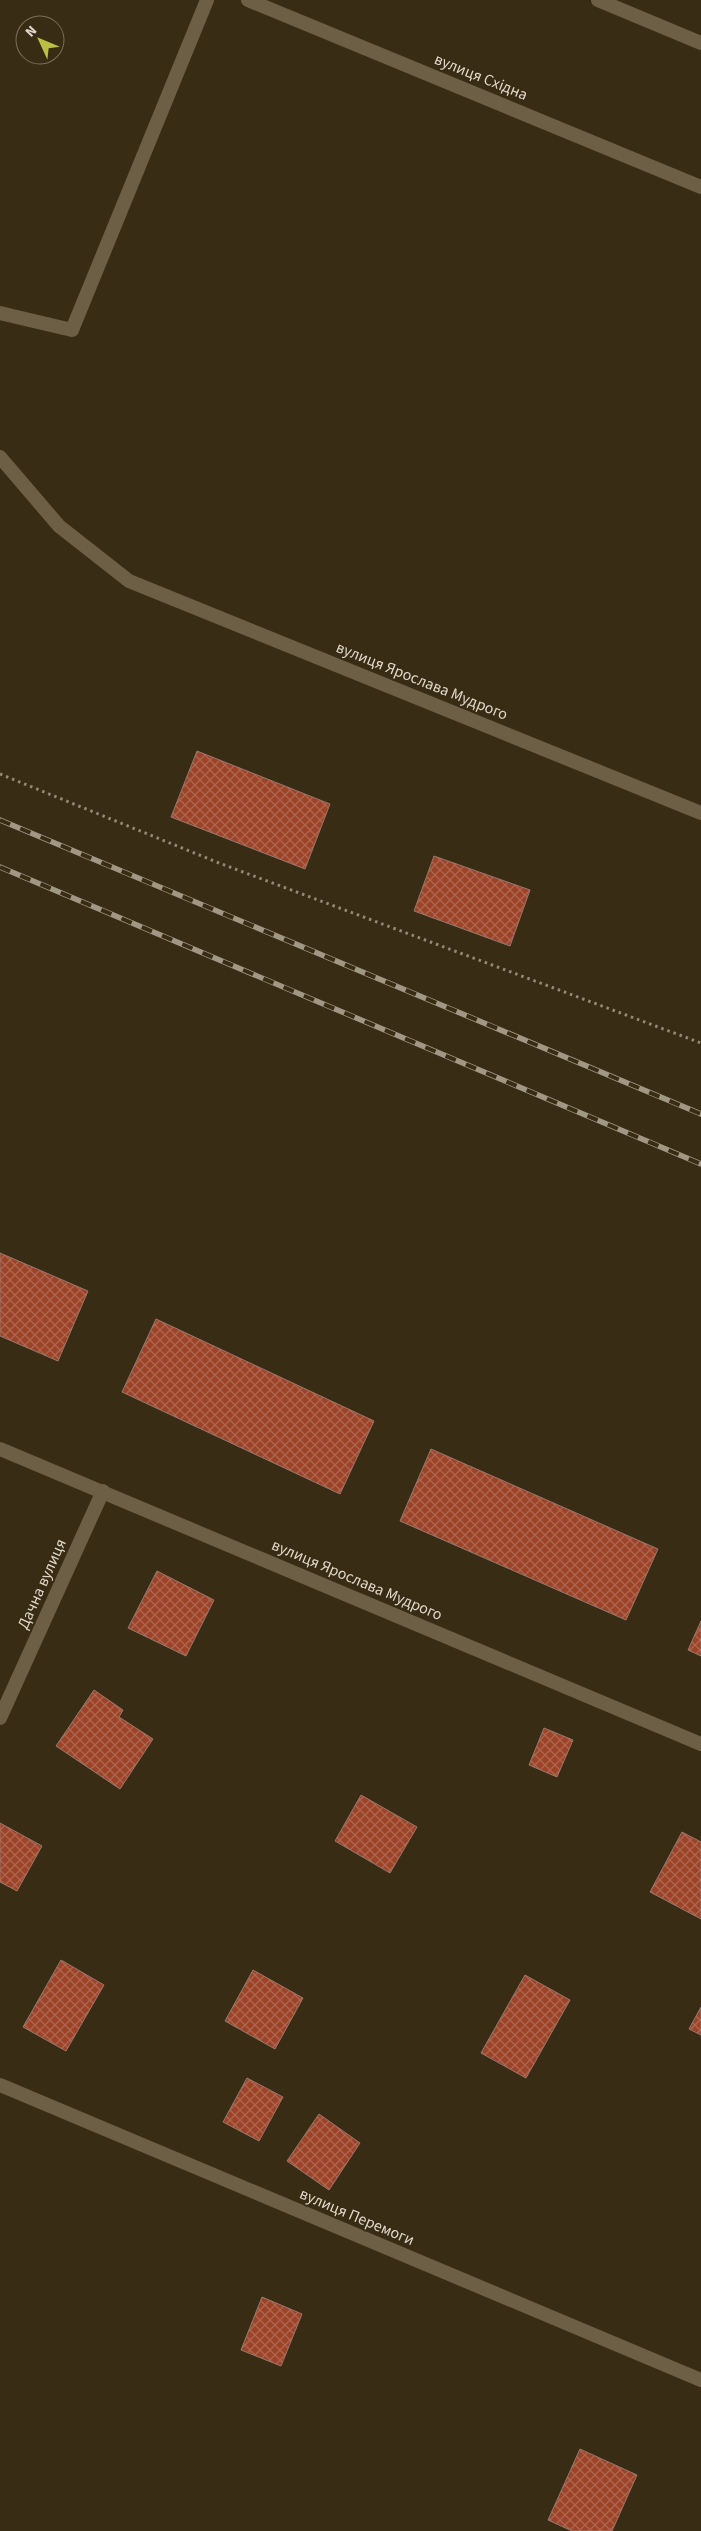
<svg xmlns="http://www.w3.org/2000/svg" width="701" height="2531" viewBox="0 0 701 2531" font-family="'Source Sans 3',sans-serif">
  <style>
    .building { fill: url(#building-cross-hatch); stroke: #97786f }
    .lines { fill: none; stroke-linecap: round; stroke-linejoin: round }
    .path { stroke: #948977; stroke-width: 3; stroke-dasharray: 2.5 4; stroke-linecap: butt }
    .minor { stroke: #6d5f46; stroke-width: 14 }
    .rail-casing { stroke: #a19785; stroke-width: 5.5 }
    .rail { stroke: #392c14; stroke-width: 4; stroke-dasharray: 11; stroke-linecap: butt }
    .labels { text-anchor: middle; dominant-baseline: central; stroke-width: 4; stroke-linejoin: round; paint-order: stroke }
    .street-label { font-size: 16px; fill: #dfd7c9; stroke: #392c14 }
  </style>
  <defs>
    <pattern id="building-cross-hatch" width="8" height="8" patternUnits="userSpaceOnUse" patternTransform="scale(1.25)"><rect width="8" height="8" fill="#9c4328"/><path d="M0 0l8 8M0 8l8-8" fill="none" stroke="#ae6650"/></pattern>
  </defs>
  <rect width="100%" height="100%" fill="#392c14"/>
  <g class="building">
    <path d="M197 751 330 804 305 869 171 817Z"/>
    <path d="M434 856 530 890 510 946 414 911Z"/>
    <path d="M0 1253 88 1291 58 1361 0 1336Z"/>
    <path d="M156 1319 374 1421 340 1494 122 1392Z"/>
    <path d="M431 1449 658 1549 626 1620 400 1521Z"/>
    <path d="M157 1571 214 1600 186 1656 128 1628Z"/>
    <path d="M701 1621V1656L688 1650Z"/>
    <path d="M94 1690 123 1710 119 1717 153 1739 120 1789 56 1746Z"/>
    <path d="M544 1728 573 1740 557 1777 529 1765Z"/>
    <path d="M361 1795 417 1827 390 1873 335 1841Z"/>
    <path d="M0 1823 42 1846 17 1891 0 1882Z"/>
    <path d="M682 1832 701 1842V1919L650 1892Z"/>
    <path d="M61 1960 104 1985 66 2051 23 2027Z"/>
    <path d="M253 1970 303 1998 275 2049 225 2021Z"/>
    <path d="M525 1975 570 2000 526 2078 481 2053Z"/>
    <path d="M701 2007V2035L689 2029Z"/>
    <path d="M247 2078 283 2097 259 2141 223 2122Z"/>
    <path d="M319 2114 360 2143 329 2190 287 2161Z"/>
    <path d="M262 2297 302 2314 281 2366 241 2350Z"/>
    <path d="M580 2449 637 2475 612 2531H572L548 2520Z"/>
  </g>
  <g class="lines">
    <path class="path" d="M0 774 219 863 701 1043"/>
    <g class="minor">
      <path d="M248 0 701 187"/>
      <path d="M598 0 701 43"/>
      <path d="M0 313 72 330 207 0"/>
      <path d="M0 457 59 526 129 581 701 813"/>
      <path d="M0 1449 701 1744"/>
      <path d="M0 1718 103 1491"/>
      <path d="M0 2085 701 2380"/>
    </g>
    <defs>
      <g id="rail">
        <path d="M0 820 701 1114"/>
        <path d="M0 867 701 1164"/>
      </g>
    </defs>
    <use href="#rail" class="rail-casing"/>
    <use href="#rail" class="rail"/>
  </g>
  <g class="labels">
    <g class="street-label">
      <text transform="translate(481 77) rotate(22)">вулиця Східна</text>
      <text transform="translate(422 681) rotate(22)">вулиця Ярослава Мудрого</text>
      <text transform="translate(357 1580) rotate(23)">вулиця Ярослава Мудрого</text>
      <text transform="translate(42 1584) rotate(-66)">Дачна вулиця</text>
      <text transform="translate(357 2217) rotate(23)">вулиця Перемоги</text>
    </g>
  </g>
  <g transform="translate(40 40) rotate(314)"><circle r="24" fill="#392c14" stroke="#7b705c"/>
  <path d="M0-4L9 19L0 12L-9 19Z" fill="#bbc045"/>
  <text y="-8" font-size="14" font-weight="bold" text-anchor="middle" fill="#dfd7c9">N</text>
  </g>
</svg>
